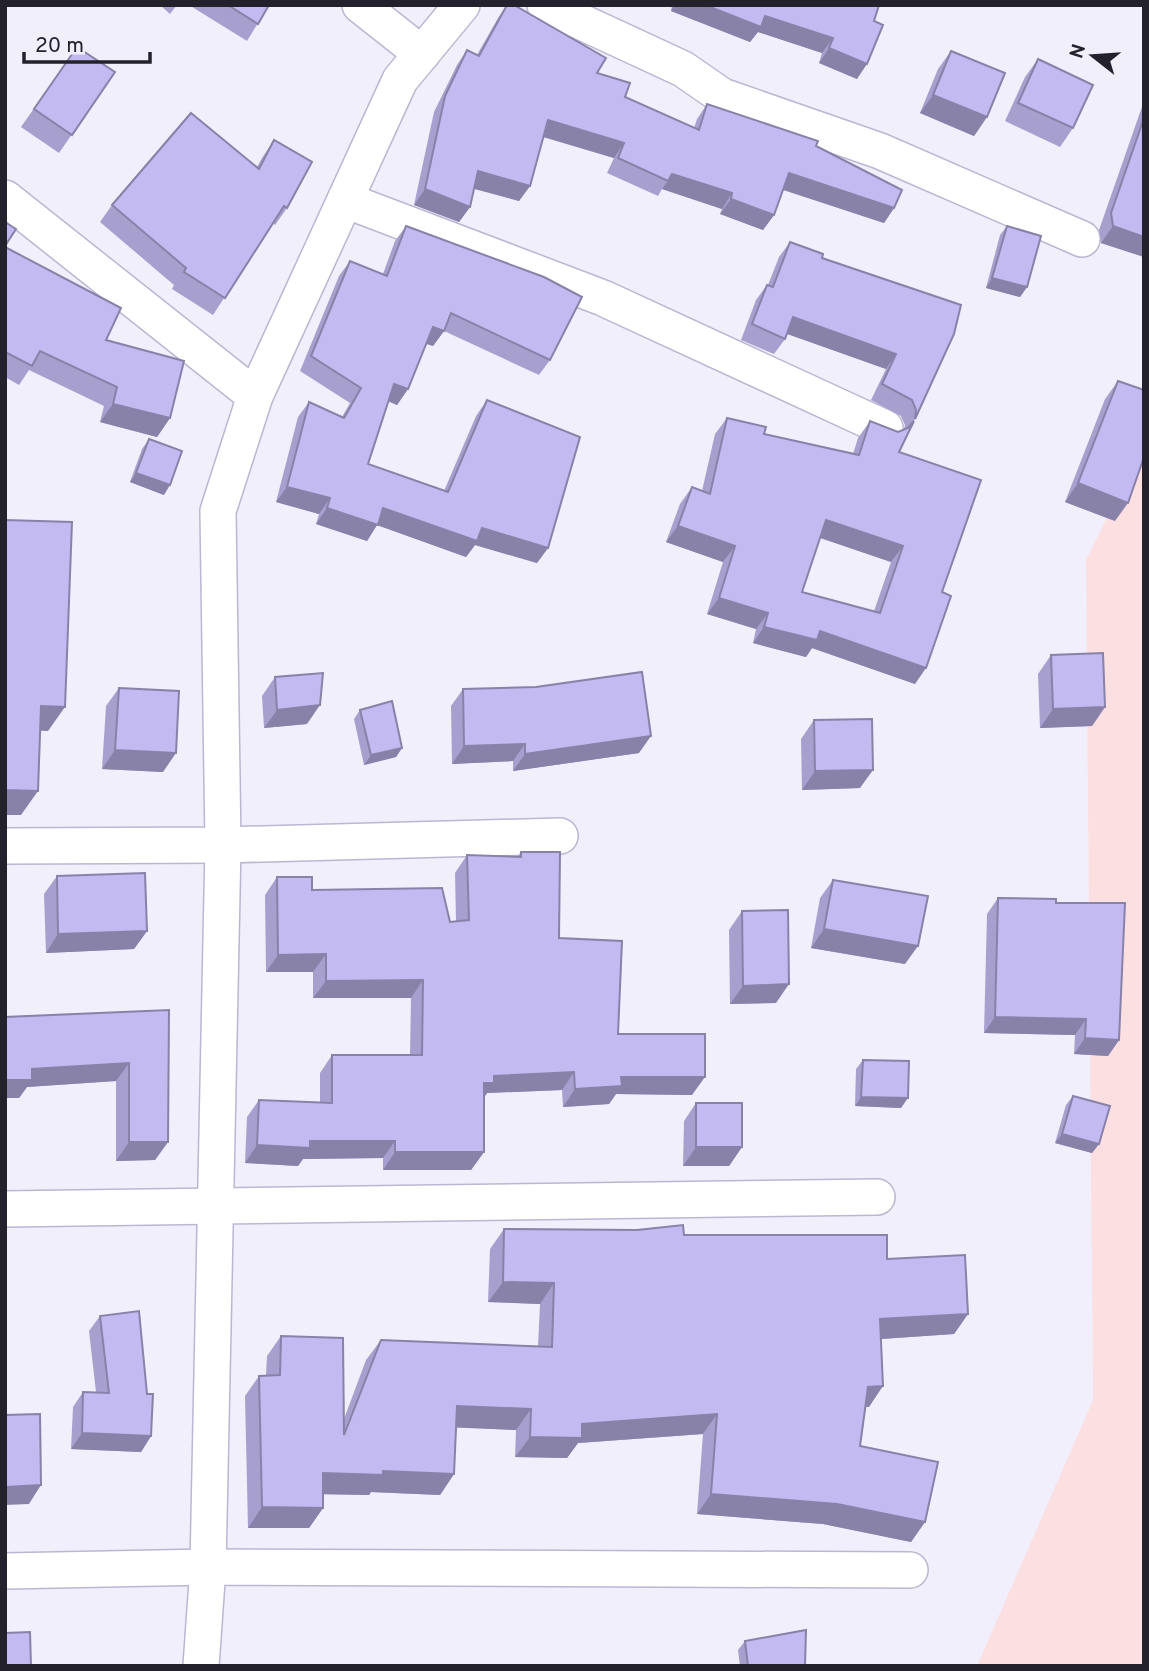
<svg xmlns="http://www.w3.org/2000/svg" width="1149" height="1671" viewBox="0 0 1149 1671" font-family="Overpass,sans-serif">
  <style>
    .education { fill: #fbdfe1 }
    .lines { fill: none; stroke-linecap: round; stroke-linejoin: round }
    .street-casing { stroke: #bab7d3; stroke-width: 38 }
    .street { stroke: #fff; stroke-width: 35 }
    .wall { fill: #a7a0cf; fill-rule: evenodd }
    .shaded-wall { fill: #8882a9 }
    .building { fill: #c2baf1; stroke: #8882a9; stroke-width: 2; fill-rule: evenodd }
  </style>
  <rect width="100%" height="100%" fill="#f1effb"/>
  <path class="education" d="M1144 442V1666H977L1093 1400 1086 560Z"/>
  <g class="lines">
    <defs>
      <g id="street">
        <path d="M360 5 422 54"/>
        <path d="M545 5 683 69 722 96 880 151 1082 239"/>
        <path d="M5 198 255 396"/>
        <path d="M345 200 603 298 885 428"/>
        <path d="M5 846 223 845 560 836"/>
        <path d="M5 1209 877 1197"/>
        <path d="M5 1571 208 1567 910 1570"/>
        <path d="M201 1666 208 1567 223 845 218 511 255 396 400 80 462 5"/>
      </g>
    </defs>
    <use href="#street" class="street-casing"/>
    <use href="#street" class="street"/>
  </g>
  <g class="wall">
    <path d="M160 5H177L170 14Z"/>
    <path d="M189 5H269L247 41Z"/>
    <path d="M507 5 597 73 625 97 694 128 697 119 707 104 816 146 894 208 884 223 783 190 774 215 763 230 720 214 722 209 662 189 658 196 607 173 614 158 543 137 530 186 519 201 474 188 470 207 459 222 414 205 434 112 457 65 467 50 477 55 498 18Z"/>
    <path d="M672 5H879L857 79 819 63 822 53 758 32 750 42 671 11 672 6Z"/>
    <path d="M77 47 115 72 59 153 21 127Z"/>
    <path d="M951 51 987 117 974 136 920 113 938 69Z"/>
    <path d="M1038 59 1073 128 1060 147 1005 121 1025 77Z"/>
    <path d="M1144 101V257L1101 243 1099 230Z"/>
    <path d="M274 140 287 208 275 225 273 223 213 315 172 289 174 285 100 222 112 205 257 167 262 158Z"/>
    <path d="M406 226 550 360 539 375 444 331 433 346 426 344 408 389 397 405 388 401 368 464 444 491 476 416 487 400 548 548 537 563 475 545 466 557 377 525 367 541 316 524 319 514 276 502 298 417 309 402 342 417 350 403 300 371 339 276 350 261 383 274 395 241Z"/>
    <path d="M1007 226 1027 287 1020 297 986 288 1000 235Z"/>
    <path d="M790 242 822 258 961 305 915 419 911 424 899 452 942 592 915 684 812 648 806 657 753 643 756 629 707 614 723 562 666 542 680 504 692 487 702 491 715 434 727 418 764 434 853 454 858 438 870 421 898 432 904 429 905 425 901 416 871 400 886 369 787 334 785 339 774 354 741 340 756 300 767 285H768L779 257ZM820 538 891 562 874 611 802 592Z"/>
    <path d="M5 247 106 340 170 418 157 437 100 422 104 406 29 370 19 385 5 377Z"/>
    <path d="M1118 381 1115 521 1065 502 1105 399Z"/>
    <path d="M149 439 164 495 130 482 142 449Z"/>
    <path d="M1051 655 1105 707 1092 726 1040 728 1038 674Z"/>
    <path d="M275 677 307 724 264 728 262 696Z"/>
    <path d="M119 688 163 772 102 769 106 706Z"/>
    <path d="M463 689 639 753 513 771V761L452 764 451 706Z"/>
    <path d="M360 710 402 748 396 757 364 765 354 719Z"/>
    <path d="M814 720 860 788 802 790 801 739Z"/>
    <path d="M521 852 559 938 618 1034 692 1095 616 1094 609 1104 563 1107 562 1090 487 1093 484 1097V1152L471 1170H383V1158L303 1159 298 1166 245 1163 247 1117 259 1100 320 1102V1073L332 1055H410L411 998H313V972H266L265 895 277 877 312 890 450 922 456 921 455 873 467 855 517 857Z"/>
    <path d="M57 876 147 931 134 949 46 953 44 894Z"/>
    <path d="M833 880 905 964 811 948 820 898Z"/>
    <path d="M998 898 1056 903 1119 1040 1108 1056 1074 1054 1075 1035 984 1033 987 914Z"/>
    <path d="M742 911 776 1003 730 1004 729 930Z"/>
    <path d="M169 1010 168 1142 155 1160 116 1161V1081L27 1087 19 1098H5V1017Z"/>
    <path d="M863 1060 901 1108 855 1106 856 1069Z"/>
    <path d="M1073 1096 1099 1144 1092 1153 1055 1143 1066 1105Z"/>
    <path d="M696 1103 742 1147 729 1166H683L684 1121Z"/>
    <path d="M504 1229 684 1235 887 1259 968 1314 954 1334 881 1339 869 1407H866L860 1446 925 1522 911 1542 823 1524 697 1514 703 1434 578 1443 567 1458 515 1457 516 1430 456 1427 454 1474 440 1495 371 1492 369 1495 323 1494V1508L309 1528H248L245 1396 259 1376 266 1375 267 1356 281 1336 344 1419 366 1360 381 1340 538 1346 540 1304 488 1302 490 1249Z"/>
    <path d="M100 1316 151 1436 141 1452 71 1449 73 1407 83 1392H96L89 1331Z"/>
    <path d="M745 1641 805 1666H740L738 1650Z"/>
  </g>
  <g class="shaded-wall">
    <path d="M674 5H705L765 16 833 38 822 53 758 32 750 42 671 11Z"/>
    <path d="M829 48 867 64 857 79 819 63Z"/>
    <path d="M933 95 987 117 974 136 920 113Z"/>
    <path d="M548 120 624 143 614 158 537 135Z"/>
    <path d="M478 171 530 186 519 201 467 187Z"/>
    <path d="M789 173 894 208 884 223 778 188Z"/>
    <path d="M672 174 732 193 722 209 662 189 668 181Z"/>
    <path d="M425 189 470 207 459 222 414 205Z"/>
    <path d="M731 199 774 215 763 230 720 214Z"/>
    <path d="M1113 226 1144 237V257L1101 243Z"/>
    <path d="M992 278 1027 287 1020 297 986 288Z"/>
    <path d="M793 317 896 354 886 369 782 332Z"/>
    <path d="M433 327 444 331 433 346 422 342Z"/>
    <path d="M394 384 408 389 397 405 383 399Z"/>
    <path d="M113 404 170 418 157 437 100 422Z"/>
    <path d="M136 473 170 485 164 495 130 482Z"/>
    <path d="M1078 483 1128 503 1115 521 1065 502Z"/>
    <path d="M287 487 330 498 319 514 276 502Z"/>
    <path d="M327 508H383L482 528 548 548 537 563 475 545 466 557 377 525 367 541 316 524Z"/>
    <path d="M826 520 903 546 891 562 815 536Z"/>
    <path d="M678 526 735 546 723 562 666 542Z"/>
    <path d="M719 598 768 613 756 629 707 614Z"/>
    <path d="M764 627 820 631 926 668 915 684 812 648 806 657 753 643Z"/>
    <path d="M320 705 307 724 264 728 277 710Z"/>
    <path d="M41 706 65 707 48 731 24 730Z"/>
    <path d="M1105 707 1092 726 1040 728 1053 709Z"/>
    <path d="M651 736 639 753 513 771 525 754Z"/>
    <path d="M525 744 513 761 452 764 464 746Z"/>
    <path d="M402 748 396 757 364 765 371 755Z"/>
    <path d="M115 750 176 753 163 772 102 769Z"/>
    <path d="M873 770 860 788 802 790 815 771Z"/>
    <path d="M5 790 38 791 21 815H5Z"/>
    <path d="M824 929 918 946 905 964 811 948Z"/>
    <path d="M147 931 134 949 46 953 58 934Z"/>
    <path d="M326 954 313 972H266L278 955Z"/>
    <path d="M423 980 411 998H313L326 981Z"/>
    <path d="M789 984 776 1003 730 1004 743 986Z"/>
    <path d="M995 1017 1086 1019 1075 1035 984 1033Z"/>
    <path d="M1085 1038 1119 1040 1108 1056 1074 1054Z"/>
    <path d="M129 1063 116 1081 27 1087 19 1098H5V1080L32 1069Z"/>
    <path d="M574 1072 562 1090 487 1093 482 1101 484 1083 494 1076Z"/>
    <path d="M621 1077H705L692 1095 616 1094 609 1104 563 1107 575 1089Z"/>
    <path d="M861 1097 908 1098 901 1108 855 1106Z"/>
    <path d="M1062 1134 1099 1144 1092 1153 1055 1143Z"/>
    <path d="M310 1141H395L383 1158 303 1159 298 1166 245 1163 257 1145Z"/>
    <path d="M129 1142H168L155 1160 116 1161Z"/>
    <path d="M696 1147H742L729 1166H683Z"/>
    <path d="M395 1152H484L471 1170H383Z"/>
    <path d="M503 1282 554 1283 540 1304 488 1302Z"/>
    <path d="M968 1314 954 1334 866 1340 880 1319Z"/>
    <path d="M883 1386 869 1407H854L868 1387Z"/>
    <path d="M457 1406 531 1409 516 1430 443 1427Z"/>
    <path d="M717 1414 703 1434 578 1443 567 1458 515 1457 530 1437 582 1424Z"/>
    <path d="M82 1433 151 1436 141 1452 71 1449Z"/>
    <path d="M383 1471 454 1474 440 1495 371 1492 369 1495 309 1494 323 1473Z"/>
    <path d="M41 1485 29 1504 5 1505V1487Z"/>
    <path d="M711 1494 837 1504 925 1522 911 1542 823 1524 697 1514Z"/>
    <path d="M262 1507 323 1508 309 1528H248Z"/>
  </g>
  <g class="building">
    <path d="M228 5H269L258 24Z"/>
    <path d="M507 5H514L606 58 597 73 630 83 625 97 699 130 707 104 818 141 816 146 902 190 894 208 789 173 774 215 731 199 732 193 672 174 668 181 618 158 624 143 548 120 530 186 478 171 470 207 425 189 445 96 467 50 479 56Z"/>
    <path d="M705 5H879L874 21 883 25 867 64 829 48 833 38 765 16 761 27Z"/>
    <path d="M77 47 115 72 72 135 34 109Z"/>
    <path d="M951 51 1005 73 987 117 933 95Z"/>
    <path d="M1038 59 1093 85 1073 128 1018 103Z"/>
    <path d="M191 113 259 169 274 140 312 162 287 208 284 206 225 298 184 272 186 268 112 205Z"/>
    <path d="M1144 118V237L1113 226 1111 213Z"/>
    <path d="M5 222 16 229 5 246Z"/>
    <path d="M406 226 544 277 582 297 550 360 451 313 444 331 433 327 408 389 394 384 368 464 448 492 487 400 580 437 548 548 482 528 477 541 383 508 378 525 327 508 330 498 287 487 309 402 344 418 361 388 311 356 350 261 387 276Z"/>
    <path d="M1007 226 1041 236 1027 287 992 278Z"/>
    <path d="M790 242 823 254 822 258 961 305 954 334 915 419 916 410 912 400 882 384 896 354 793 317 785 339 752 324 767 285 773 287Z"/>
    <path d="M5 247 121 308 106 340 184 361 170 418 113 404 117 387 40 351 32 366 5 352Z"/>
    <path d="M1118 381 1144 390V457L1128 503 1078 483Z"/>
    <path d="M727 418 766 427 764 434 859 455 870 421 898 432 908 428 914 421 899 452 981 480 942 592 951 596 926 668 820 631 817 640 764 627 768 613 719 598 735 546 678 526 692 487 710 494ZM826 520 903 546 880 613 802 592Z"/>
    <path d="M149 439 182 451 170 485 136 473Z"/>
    <path d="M5 520 72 522 65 707 41 706 38 791 5 790Z"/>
    <path d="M1103 653 1105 707 1053 709 1051 655Z"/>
    <path d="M642 672 651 736 525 754V744L464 746 463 689 536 687Z"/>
    <path d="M323 673 320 705 277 710 275 677Z"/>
    <path d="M119 688 179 691 176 753 115 750Z"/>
    <path d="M392 701 402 748 371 755 360 710Z"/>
    <path d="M872 719 873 770 815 771 814 720Z"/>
    <path d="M521 852H560L559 938 622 941 618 1034H705V1077H621L622 1086 575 1089 574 1072 494 1076V1083H484V1152H395V1141H310V1148L257 1145 259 1100 332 1103V1055H422L423 980 326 981V954L278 955 277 877H312V890L442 888 450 922 469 920 467 855 521 857Z"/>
    <path d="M145 873 147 931 58 934 57 876Z"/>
    <path d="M833 880 928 896 918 946 824 929Z"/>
    <path d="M998 898 1056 899V903H1125L1119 1040 1085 1038 1086 1019 995 1017Z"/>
    <path d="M788 910 789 984 743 986 742 911Z"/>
    <path d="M169 1010 168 1142H129V1063L32 1069V1080H5V1017Z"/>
    <path d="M863 1060 909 1061 908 1098 861 1097Z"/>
    <path d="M1073 1096 1110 1106 1099 1144 1062 1134Z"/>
    <rect x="696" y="1103" width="46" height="44"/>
    <path d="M683 1225 684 1235H887V1259L965 1255 968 1314 880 1319 883 1386 868 1387 860 1446 938 1462 925 1522 837 1504 711 1494 717 1414 582 1424V1438L530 1437 531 1409 457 1406 454 1474 383 1471V1475L323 1473V1508L262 1507 259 1376 280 1375 281 1336 343 1338 344 1435 381 1340 552 1347 554 1283 503 1282 504 1229 637 1230Z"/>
    <path d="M139 1311 147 1394H153L151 1436 82 1433 83 1392 109 1393 100 1316Z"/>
    <path d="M40 1414 41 1485 5 1487V1415Z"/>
    <path d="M806 1630 805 1666H748L745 1641Z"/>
    <path d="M30 1632 31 1666H5V1633Z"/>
  </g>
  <rect width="1149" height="1671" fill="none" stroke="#23222c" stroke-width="14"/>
  <g transform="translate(1093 56) rotate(287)" stroke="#f1effb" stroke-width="5" paint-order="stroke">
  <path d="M0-5L12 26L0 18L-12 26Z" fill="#23222c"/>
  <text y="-10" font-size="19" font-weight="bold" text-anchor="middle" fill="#23222c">N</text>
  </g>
  <path d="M24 52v10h126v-10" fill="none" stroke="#23222c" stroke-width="3.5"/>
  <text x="35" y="52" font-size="21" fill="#23222c" stroke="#f1effb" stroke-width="5" paint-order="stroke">20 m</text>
</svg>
